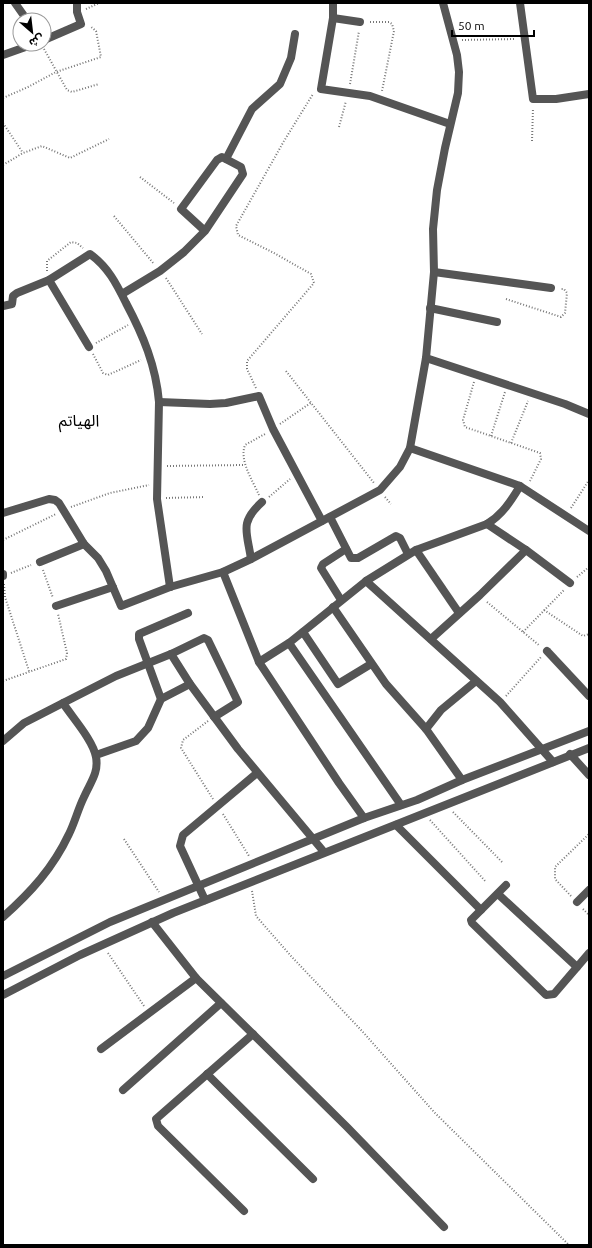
<svg xmlns="http://www.w3.org/2000/svg" width="592" height="1248" viewBox="0 0 592 1248" font-family="Ubuntu,'Noto Sans Arabic',sans-serif">
  <style>
    .lines { fill: none; stroke-linecap: round; stroke-linejoin: round }
    .path { stroke: #777; stroke-width: 2; stroke-dasharray: 1 2; stroke-linecap: butt }
    .street { stroke: #555; stroke-width: 8 }
    .labels { text-anchor: middle; dominant-baseline: central; stroke-width: 3; stroke-linejoin: round; paint-order: stroke }
    .quarter-label { font-size: 16px; fill: #000; stroke: #fff }
  </style>
  <rect width="100%" height="100%" fill="#fff"/>
  <g class="lines">
    <g class="path">
      <path d="M86 9 99 3"/>
      <path d="M370 22H389L392 24 394 31 382 91"/>
      <path d="M462 40 515 39"/>
      <path d="M44 49 67 90 72 92 99 84"/>
      <path d="M350 84 359 31"/>
      <path d="M3 98 28 87 56 72 101 57 96 31 90 26"/>
      <path d="M3 123 23 153"/>
      <path d="M339 127 346 101"/>
      <path d="M532 141 533 108"/>
      <path d="M3 165 23 153 42 146 70 158 109 139"/>
      <path d="M140 177 174 203"/>
      <path d="M114 216 154 264"/>
      <path d="M47 271V261L71 242 77 243 83 248"/>
      <path d="M166 278 202 334"/>
      <path d="M506 299 561 317 565 313 567 293 564 289H560"/>
      <path d="M96 343 128 325"/>
      <path d="M93 354 103 373 108 375 141 360"/>
      <path d="M286 371 374 483"/>
      <path d="M474 382 463 420 465 427 540 453 541 459 530 481"/>
      <path d="M256 388 247 369V361L314 283 311 274 274 253 238 235 236 226 284 141 313 94"/>
      <path d="M280 424 312 402"/>
      <path d="M491 436 505 392"/>
      <path d="M511 443 528 401"/>
      <path d="M167 466 245 465"/>
      <path d="M259 495C253 481 239 461 245 445L265 434"/>
      <path d="M269 497 290 479"/>
      <path d="M385 497 391 504"/>
      <path d="M166 498 205 497"/>
      <path d="M71 507 110 493 149 485"/>
      <path d="M571 508 589 480"/>
      <path d="M3 540 56 514"/>
      <path d="M43 570 53 598"/>
      <path d="M11 573 31 565"/>
      <path d="M577 577 589 567"/>
      <path d="M4 584 5 597 29 671"/>
      <path d="M487 602 540 646"/>
      <path d="M544 610 583 636 589 634"/>
      <path d="M523 632 564 590"/>
      <path d="M3 681 66 659 67 653 58 614"/>
      <path d="M506 696 541 657"/>
      <path d="M208 721 183 740 181 748 213 799"/>
      <path d="M453 812 503 863"/>
      <path d="M223 814 249 856"/>
      <path d="M430 820 486 882"/>
      <path d="M124 839 159 892"/>
      <path d="M252 891 256 916 291 956 362 1031 434 1112 569 1245"/>
      <path d="M571 896 555 879V867L589 834"/>
      <path d="M583 909 589 915"/>
      <path d="M108 953 144 1006"/>
    </g>
    <g class="street">
      <path d="M15 3 27 20"/>
      <path d="M333 3V18L321 89 370 96 450 124"/>
      <path d="M520 3 533 99H556L589 94"/>
      <path d="M333 18 360 22"/>
      <path d="M44 40 81 24 77 12V3"/>
      <path d="M3 55 34 44"/>
      <path d="M226 159 252 109 280 84 291 58 295 34"/>
      <path d="M434 272 551 288"/>
      <path d="M49 280 89 347"/>
      <path d="M122 294 160 271 184 252 205 231 243 174 241 167 222 157 217 160 181 209 205 231"/>
      <path d="M3 306 12 304 13 296 17 293 49 280 90 254C108 267 116 283 126 303 143 335 156 366 159 402L157 499 170 587"/>
      <path d="M430 308 497 322"/>
      <path d="M426 358 565 404 589 414"/>
      <path d="M159 402 210 404 226 403 259 396 273 429 322 521"/>
      <path d="M410 448 520 486 589 531"/>
      <path d="M3 513 49 499 55 500 59 503 84 544 98 558 106 571 121 606 170 587 223 572 251 559 380 490 400 467 410 448 426 358 434 272 433 229 437 190 445 148 458 93 459 72 457 55 443 3"/>
      <path d="M330 517 351 558H358L396 536 400 538 408 554"/>
      <path d="M487 524 526 550 570 583"/>
      <path d="M416 550 459 613"/>
      <path d="M251 559C247 531 239 523 262 502"/>
      <path d="M40 562 84 544"/>
      <path d="M223 572 259 662 339 783 364 818"/>
      <path d="M3 574V576"/>
      <path d="M366 581 500 702 553 762"/>
      <path d="M341 600 321 568 323 564 346 549"/>
      <path d="M56 606 113 587"/>
      <path d="M333 607 386 684 426 729 462 780"/>
      <path d="M303 632 338 684 371 664"/>
      <path d="M431 639 480 595 526 550"/>
      <path d="M289 643 401 805"/>
      <path d="M547 651 589 696"/>
      <path d="M171 654 190 684 238 749 324 852"/>
      <path d="M259 662 289 643 366 581 416 550 487 524C502 515 511 501 520 486"/>
      <path d="M161 699 139 639V634L188 613"/>
      <path d="M426 729 441 710 476 681"/>
      <path d="M3 741 24 723 63 703 116 676 171 654 204 638 208 640 238 702 214 717"/>
      <path d="M570 754 589 775"/>
      <path d="M96 755 136 741 148 728 161 699 190 684"/>
      <path d="M396 825 481 910 506 885"/>
      <path d="M498 894 577 967"/>
      <path d="M205 900 180 846 183 835 257 773"/>
      <path d="M577 902 589 890"/>
      <path d="M481 910 471 920 472 923 546 995 554 994 589 953"/>
      <path d="M3 917C31 892 53 868 69 834 75 822 78 809 84 797 90 783 99 773 96 757 93 740 72 717 63 703"/>
      <path d="M152 922 196 978 347 1127 444 1227"/>
      <path d="M3 976 110 922 364 818 417 800 462 780 589 731"/>
      <path d="M3 995 80 955 173 913 589 748"/>
      <path d="M101 1049 196 978"/>
      <path d="M207 1074 313 1179"/>
      <path d="M123 1090 221 1003"/>
      <path d="M244 1211 158 1126 156 1119 253 1034"/>
    </g>
  </g>
  <g class="labels">
    <g class="quarter-label">
      <text x="79" y="420">الهياتم</text>
    </g>
  </g>
  <rect width="592" height="1248" fill="none" stroke="#000000" stroke-width="8"/>
  <g transform="translate(32 32) rotate(152)"><circle r="19" fill="#ffffff" stroke="#999999"/>
  <path d="M0-3L7 15L0 10L-7 15Z" fill="#000000"/>
  <text y="-6" font-size="11" font-weight="bold" text-anchor="middle" fill="#000000">ش</text>
  </g>
  <path d="M452 30v6h82v-6" fill="none" stroke="#000000" stroke-width="2"/>
  <text x="458" y="30" font-size="12" fill="#000000" stroke="#ffffff" stroke-width="3" paint-order="stroke">50 m</text>
</svg>
